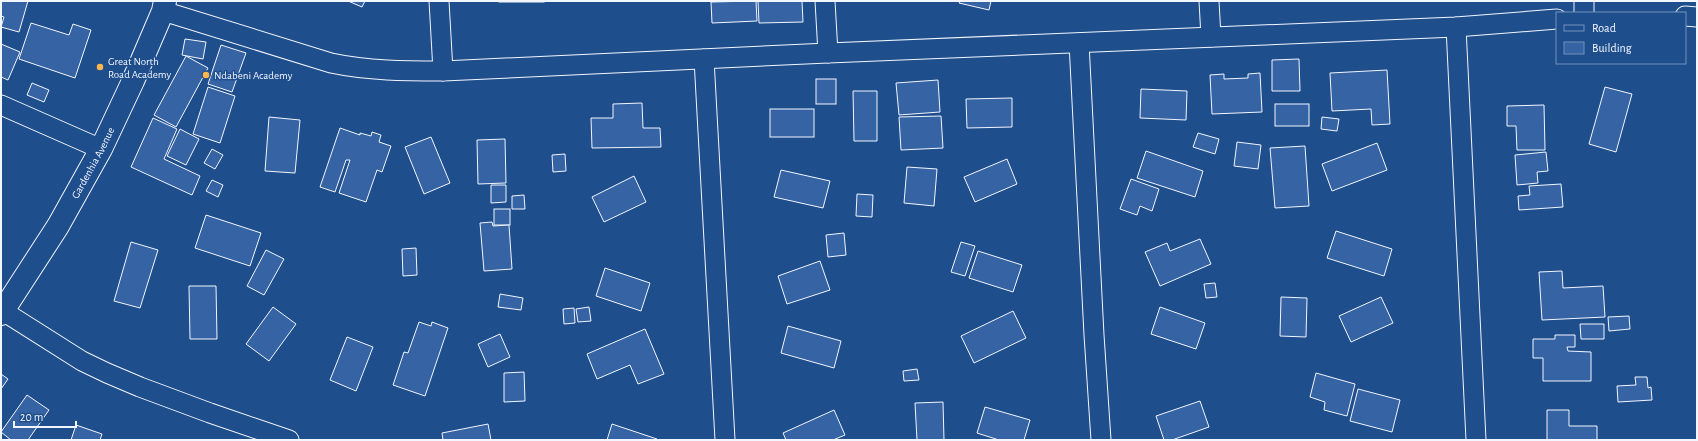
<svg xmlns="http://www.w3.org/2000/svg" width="1698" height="441" viewBox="0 0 1698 441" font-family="'Alegreya Sans',sans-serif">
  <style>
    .building { fill: #3563a3; stroke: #f2f6ff }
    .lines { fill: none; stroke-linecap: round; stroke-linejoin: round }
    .minor-casing { stroke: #f2f6ff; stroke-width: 21 }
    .secondary-casing { stroke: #f2f6ff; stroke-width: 24 }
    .minor { stroke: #1f4e8c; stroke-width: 19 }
    .secondary { stroke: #1f4e8c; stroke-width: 22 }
    .poi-dot { fill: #ffb74d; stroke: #1f4e8c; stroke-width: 1.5 }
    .labels { text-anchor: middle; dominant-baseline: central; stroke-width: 3; stroke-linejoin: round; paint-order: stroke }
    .poi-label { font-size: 11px; fill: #f2f6ff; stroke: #1f4e8c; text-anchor: start }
    .street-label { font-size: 11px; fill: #f2f6ff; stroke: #1f4e8c }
  </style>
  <rect width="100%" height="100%" fill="#1f4e8c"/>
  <g class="building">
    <path d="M1 1H28L19 32 1 27 4 17 1 16Z"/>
    <path d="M348 1H365L362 7Z"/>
    <rect x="499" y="1" width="45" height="1"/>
    <path d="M756 1 757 21 712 23 711 2Z"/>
    <path d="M758 1H802L803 22 759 23Z"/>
    <path d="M960 1H991L989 10 959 3Z"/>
    <path d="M31 23 69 35 73 24 91 30 75 78 19 59Z"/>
    <path d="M185 39 206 42 203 59 182 55Z"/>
    <path d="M1 44 20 52 8 80 1 77Z"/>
    <path d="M221 45 246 53 232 92 208 84Z"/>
    <path d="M186 56 208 68 176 127 154 115Z"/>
    <path d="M1299 59 1300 91H1272V60Z"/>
    <path d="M1387 70 1390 124 1372 125 1371 109 1332 111 1330 73Z"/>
    <path d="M1260 73 1262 112 1212 114 1210 75 1224 74V79L1248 78V74Z"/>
    <rect x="816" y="79" width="20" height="25"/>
    <path d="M938 80 940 112 899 115 896 83Z"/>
    <path d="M32 83 49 90 44 102 27 95Z"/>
    <path d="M208 87 235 96 220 143 193 134Z"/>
    <path d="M1605 87 1632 94 1616 152 1589 144Z"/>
    <path d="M1141 89 1187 91 1186 120 1140 118Z"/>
    <path d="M853 91H877V141H854Z"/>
    <path d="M1012 98V127L967 128 966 99Z"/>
    <path d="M642 103 643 128H660L661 147 592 148 591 118H613V104Z"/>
    <rect x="1275" y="104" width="34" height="22"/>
    <path d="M1544 105 1545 150H1517L1516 126H1507V106Z"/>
    <rect x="770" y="109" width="44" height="28"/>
    <path d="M941 116 943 148 901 150 899 117Z"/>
    <path d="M269 117 300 120 295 173 265 171Z"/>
    <path d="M1322 117 1339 119 1337 131 1321 129Z"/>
    <path d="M153 118 177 129 164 159 200 176 192 195 131 167Z"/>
    <path d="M340 128 360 135V133L371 136 372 132 381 135 379 142 391 146 382 172 377 170 366 202 339 193 350 160H346L335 192 320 187Z"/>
    <path d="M180 129 199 139 186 165 167 156Z"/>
    <path d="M1198 133 1219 139 1215 154 1193 147Z"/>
    <path d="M431 137 450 183 424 194 405 147Z"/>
    <path d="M505 139 506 183 478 184 477 140Z"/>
    <path d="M1237 142 1261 145 1258 169 1234 166Z"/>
    <path d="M1377 143 1387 170 1332 191 1322 164Z"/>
    <path d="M1305 146 1309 206 1275 208 1270 148Z"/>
    <path d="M212 149 223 155 215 169 204 163Z"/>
    <path d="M1146 151 1203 171 1195 197 1137 178Z"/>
    <path d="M1546 152 1548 171 1537 172 1538 183 1517 185 1515 155Z"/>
    <path d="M565 154 566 171 553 172 552 155Z"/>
    <path d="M1007 159 1017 184 975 202 964 177Z"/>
    <path d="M907 167 937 169 934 206 904 203Z"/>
    <path d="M781 170 830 181 823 208 774 197Z"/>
    <path d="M634 176 646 202 604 222 592 197Z"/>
    <path d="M1131 179 1159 189 1152 211 1140 206 1137 215 1120 209Z"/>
    <path d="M212 180 223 185 218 197 206 191Z"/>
    <path d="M1561 184 1563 207 1519 210 1518 196 1530 195 1529 186Z"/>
    <path d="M491 185H506V202L491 203Z"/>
    <path d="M857 194 873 195 872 217 856 216Z"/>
    <path d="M524 195 525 209H512V196Z"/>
    <rect x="494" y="209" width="16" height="16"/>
    <path d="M206 215 261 233 250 266 195 248Z"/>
    <path d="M492 222 493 226 509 225 512 269 484 271 480 223Z"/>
    <path d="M1336 231 1392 249 1384 276 1327 258Z"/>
    <path d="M844 233 846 255 828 257 826 235Z"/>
    <path d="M1200 239 1211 264 1160 286 1145 252 1167 243 1170 251Z"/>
    <path d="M131 242 158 250 140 308 114 301Z"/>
    <path d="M961 242 975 246 965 276 951 272Z"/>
    <path d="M416 248 417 275 403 276 402 249Z"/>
    <path d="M266 250 284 259 264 295 247 286Z"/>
    <path d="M978 251 1022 265 1013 292 969 278Z"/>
    <path d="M820 261 830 290 787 304 778 276Z"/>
    <path d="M605 268 650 283 641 311 596 296Z"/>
    <path d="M1562 271 1563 288 1603 286 1605 317 1542 320 1539 272Z"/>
    <path d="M1215 283 1217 297 1206 298 1204 284Z"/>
    <path d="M189 286H216L217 339H190Z"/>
    <path d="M500 294 523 298 521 310 498 307Z"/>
    <path d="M1281 297 1307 298 1306 337 1280 336Z"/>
    <path d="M1381 297 1393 323 1351 342 1339 316Z"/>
    <path d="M273 307 296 324 269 361 246 344Z"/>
    <path d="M589 307 591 321 578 322 576 309Z"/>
    <path d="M1160 307 1205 323 1196 349 1151 334Z"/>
    <path d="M574 308 575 323 564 324 563 309Z"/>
    <path d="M1013 311 1026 338 974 363 961 336Z"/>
    <path d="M1629 316 1630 329 1609 331 1608 317Z"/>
    <path d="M419 322 431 326 432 322 448 328 425 396 393 385 404 352 408 353Z"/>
    <path d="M1580 324H1604V339H1581Z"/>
    <path d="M788 326 841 341 834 368 781 353Z"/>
    <path d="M645 329 664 374 638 384 630 365 597 379 587 354Z"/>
    <path d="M500 334 510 357 488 367 478 344Z"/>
    <path d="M1555 335H1575V347H1567L1568 351 1591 352V381H1543V358H1533V339H1555Z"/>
    <path d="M347 337 373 347 356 391 330 380Z"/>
    <path d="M917 369 919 380 904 381 903 371Z"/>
    <path d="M524 372 525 401 504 402V373Z"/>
    <path d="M1316 373 1355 384 1347 416 1324 410 1325 402 1310 397Z"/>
    <path d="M1 374 8 379 1 389Z"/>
    <path d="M1635 377H1647L1648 388 1651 387 1652 400 1618 402 1617 386 1636 385Z"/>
    <path d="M1358 389 1400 400 1392 432 1350 421Z"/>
    <path d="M27 395 49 410 28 440H11L1 432Z"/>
    <path d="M1200 401 1209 427 1172 440H1164L1156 416Z"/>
    <path d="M943 402 944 440H917L915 403Z"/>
    <path d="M985 407 1030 420 1024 440H999L977 433Z"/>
    <path d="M834 410 845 435 833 440H786L783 433Z"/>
    <path d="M1547 410H1569V426H1597V440H1547Z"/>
    <path d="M488 424 491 440H443L442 433Z"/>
    <path d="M612 424 657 439 656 440H607Z"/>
    <path d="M76 425 102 434 100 440H71Z"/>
  </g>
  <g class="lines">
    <defs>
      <g id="minor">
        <path d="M439 1 443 71"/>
        <path d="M825 1 828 53"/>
        <path d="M1209 1 1211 37"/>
        <path d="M1584 1V13"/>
        <path d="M163 11 331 63C369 71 405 71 443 71L828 53 1456 27 1557 19"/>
        <path d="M1685 16 1697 17"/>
        <path d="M1456 27 1476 440"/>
        <path d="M1079 43 1094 335 1101 440"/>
        <path d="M704 59 725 440"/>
        <path d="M1 105 101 149"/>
        <path d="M3 311 82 361 107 373 140 387 210 413 289 440"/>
      </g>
      <g id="secondary">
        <path id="s1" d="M1 314 58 226 101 149 133 81 163 11 165 1"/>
      </g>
    </defs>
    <use href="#minor" class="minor-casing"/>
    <use href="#secondary" class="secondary-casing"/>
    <use href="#minor" class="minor"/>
    <use href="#secondary" class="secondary"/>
  </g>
  <g class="poi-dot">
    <circle cx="100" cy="67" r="4"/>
    <circle cx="206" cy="75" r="4"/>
  </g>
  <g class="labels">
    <g class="poi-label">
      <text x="108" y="61">Great North<tspan x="108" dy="13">Road Academy</tspan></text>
      <text x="214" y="75">Ndabeni Academy</text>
    </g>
    <g class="street-label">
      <text stroke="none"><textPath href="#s1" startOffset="177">Gardenhia Avenue</textPath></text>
    </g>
  </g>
  <rect width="1698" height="441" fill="none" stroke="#f2f6ff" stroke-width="4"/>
  <rect x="1556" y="12" width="130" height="52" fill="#1f4e8c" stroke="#7391ba"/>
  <rect x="1564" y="25" width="20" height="6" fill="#1f4e8c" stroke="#7391ba"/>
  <text x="1592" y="32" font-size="12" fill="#f2f6ff">Road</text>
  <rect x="1564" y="42" width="20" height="12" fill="#3563a3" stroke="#7391ba"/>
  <text x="1592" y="52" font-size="12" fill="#f2f6ff">Building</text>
  <path d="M14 421v6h62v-6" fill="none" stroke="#f2f6ff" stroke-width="2"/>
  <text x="20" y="421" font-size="12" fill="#f2f6ff" stroke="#1f4e8c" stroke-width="3" paint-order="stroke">20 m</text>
</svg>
